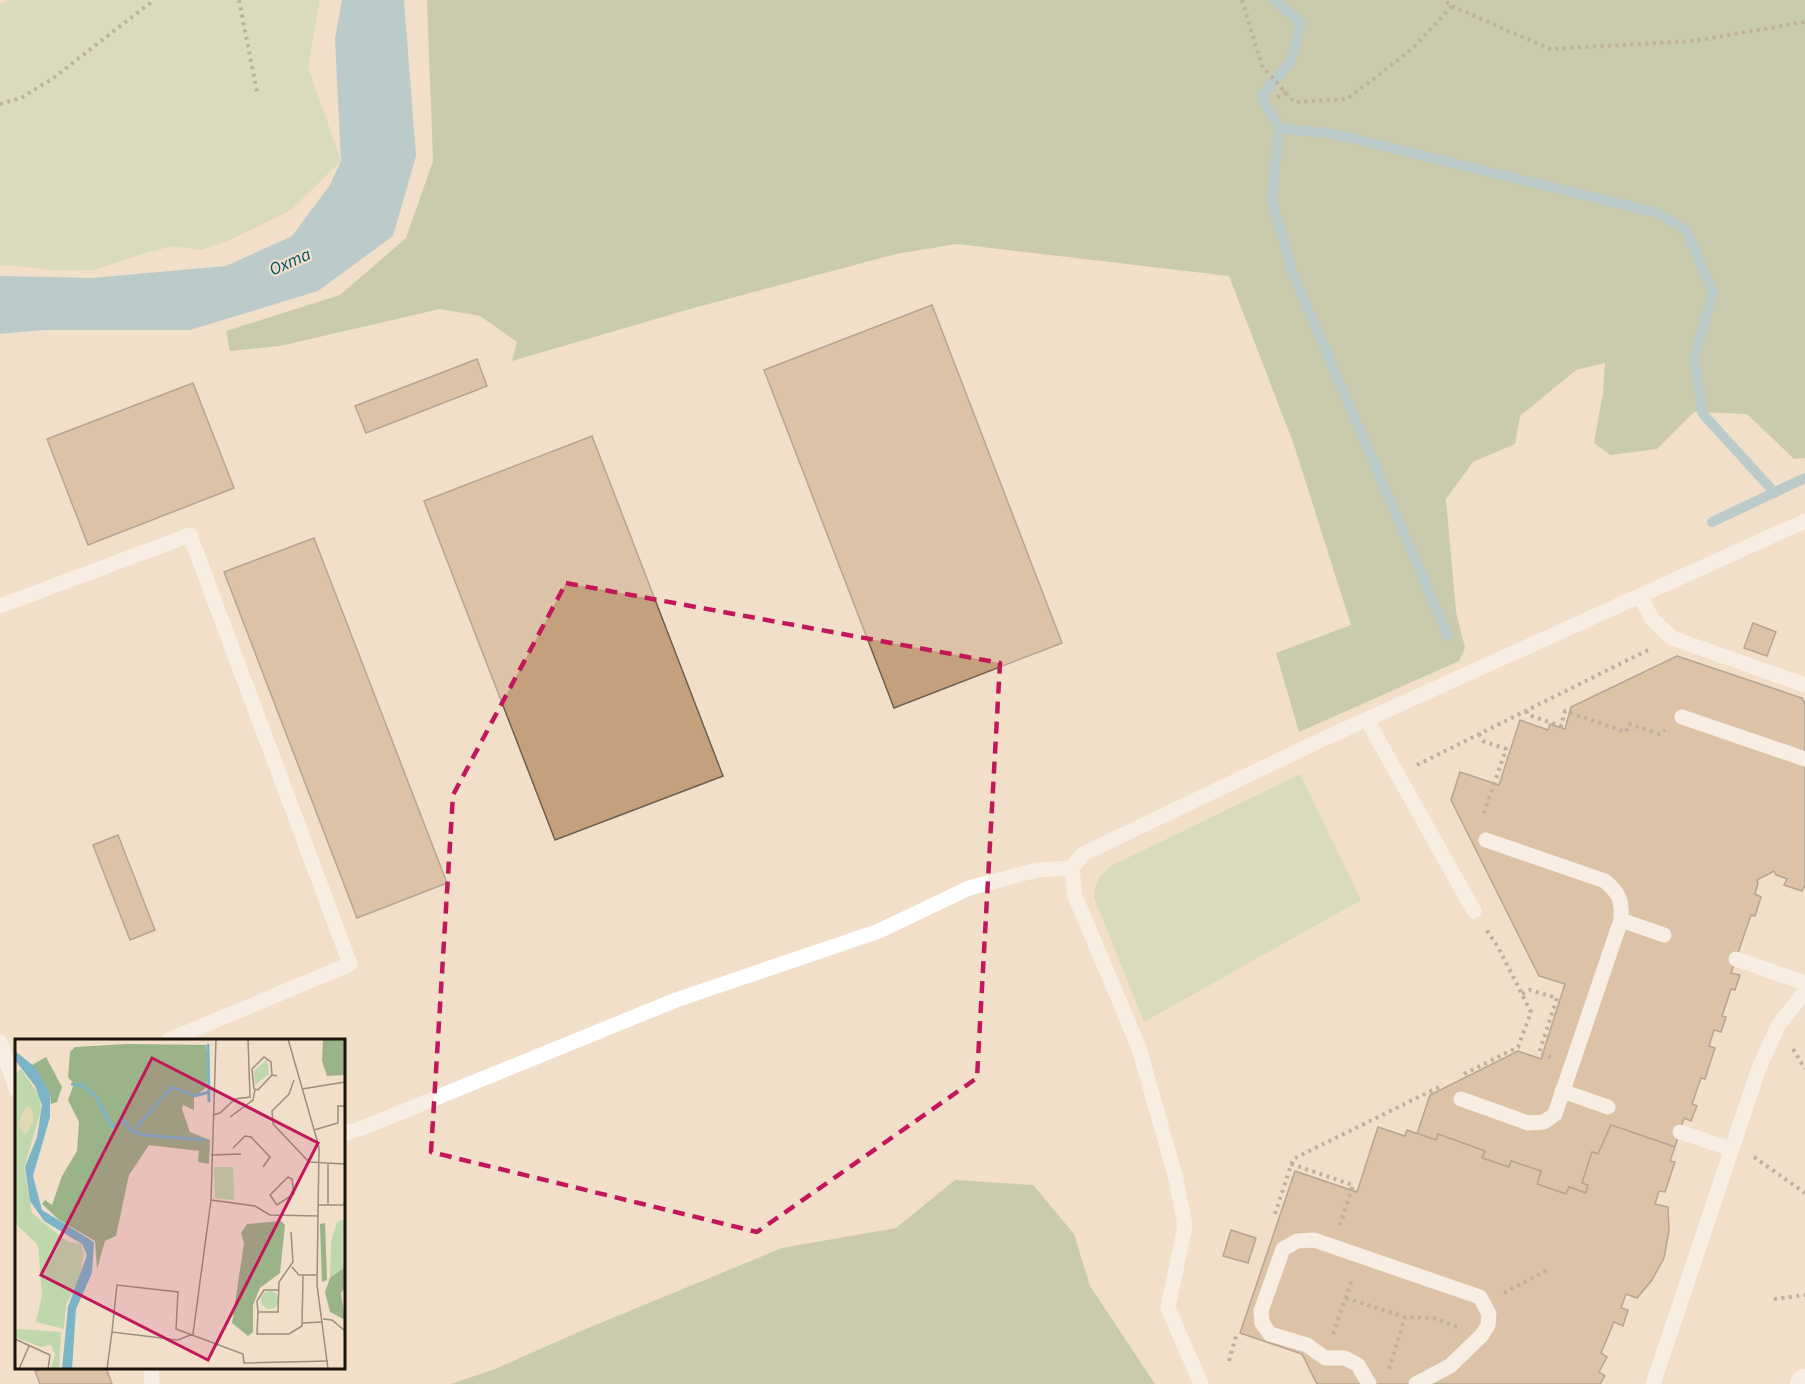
<svg xmlns="http://www.w3.org/2000/svg" width="1805" height="1384" viewBox="0 0 1805 1384" font-family="'Source Sans 3',sans-serif">
  <style>
    .green { fill: #bfd7ad }
    .forest { fill: #9bb388 }
    .water { fill: #7bb4c7 }
    .lines { fill: none; stroke-linecap: round; stroke-linejoin: round }
    .stream { stroke: #7bb4c7; stroke-width: 10 }
    .building { fill: #c4a17c; stroke: #6f5f4e; stroke-width: 1.5 }
    .path { stroke: #827668; stroke-width: 4; stroke-dasharray: 3 4.5; stroke-linecap: butt }
    .service { stroke: #fff; stroke-width: 15 }
    .minor { stroke: #fff; stroke-width: 28 }
    .marked { fill: none; stroke: #c2185b; stroke-width: 4.5; stroke-dasharray: 12 8; stroke-linejoin: round }
    .labels { text-anchor: middle; dominant-baseline: central; stroke-width: 4.5; stroke-linejoin: round; paint-order: stroke }
    .water-label { font-size: 18px; font-style: italic; fill: #005568; stroke: #f1dfca }
    .inset-river { fill: none; stroke: #7bb4c7; stroke-width: 3 }
    .inset-road { fill: none; stroke: #9b8e7e; stroke-width: 1.5 }
    .view { fill: #c2185b; fill-opacity: 0.15; stroke: #c2185b; stroke-width: 3 }
    .inset-edge { fill: none; stroke: #1a140d; stroke-width: 3 }
  </style>
  <rect width="100%" height="100%" fill="#f1dfca"/>
  <g class="green">
    <path d="M8 0H320L308 67 341 161 291 210 230 240 201 250 174 246 145 253 94 270H49L11 265 0 266V5Z"/>
    <path d="M1300 774 1361 900 1144 1022 1094 898C1094 882 1100 874 1113 865Z"/>
  </g>
  <g class="forest">
    <path d="M427 0H1805V458L1794 459 1747 414 1694 412 1657 449 1610 455 1594 443 1603 393 1605 363 1576 370 1520 416 1515 444 1473 462 1446 499 1456 612 1465 648 1459 661 1299 732 1276 653 1351 625 1294 445 1229 276 957 244 896 254 690 309 512 361 517 342 480 316 440 309 280 346 230 351 226 331 340 295 406 238 433 161Z"/>
    <path d="M955 1180 1033 1185 1074 1234 1090 1286 1155 1384H451L495 1369 581 1331 782 1248 896 1228Z"/>
  </g>
  <path class="water" d="M342 0H404L416 156 393 236 318 291 190 330H43L0 334V276L91 278 226 266 292 236 330 185 341 161 335 39Z"/>
  <g class="lines">
    <g class="stream">
      <path d="M1274 0 1301 22 1291 61 1261 97 1279 128 1272 200 1293 274 1448 636"/>
      <path d="M1279 128 1334 134 1658 213 1686 230 1713 292 1694 359 1703 414 1775 493"/>
      <path d="M1712 522 1805 478"/>
    </g>
  </g>
  <g class="building">
    <path d="M932 305 1062 643 894 708 764 370Z"/>
    <path d="M477 359 487 386 366 433 355 406Z"/>
    <path d="M193 383 234 488 88 545 47 439Z"/>
    <path d="M592 436 723 776 555 840 424 501Z"/>
    <path d="M314 538 447 883 357 918 224 572Z"/>
    <path d="M1753 623 1776 632 1767 656 1744 648Z"/>
    <path d="M1677 656 1802 698 1805 704V887H1804L1802 891 1784 885 1787 879 1776 875 1774 871 1757 880 1758 883 1755 894 1761 897 1755 916 1751 915 1731 973 1740 975 1735 990 1731 989 1722 1016 1726 1017 1721 1032 1714 1030 1709 1046 1715 1048 1705 1079 1701 1078 1692 1104 1697 1106 1691 1121 1684 1118 1675 1147 1611 1125 1598 1154 1592 1152 1582 1183 1588 1185 1586 1193 1569 1187 1566 1194 1537 1184 1541 1171 1511 1161 1509 1167 1482 1158 1485 1151 1438 1134 1436 1140 1417 1134 1430 1095 1518 1051 1541 1059 1565 984 1539 976 1451 800 1460 772 1499 785 1520 720 1548 730 1550 724 1565 729 1571 707Z"/>
    <path d="M118 835 155 930 130 940 93 845Z"/>
    <path d="M1611 1125 1675 1147 1670 1161 1675 1162 1665 1192 1659 1191 1655 1204 1668 1207 1669 1231 1664 1258 1652 1280 1637 1298 1626 1294 1621 1308 1628 1310 1623 1326 1614 1322 1601 1353 1607 1357 1599 1372 1605 1376 1600 1384H1317L1302 1354 1240 1333 1295 1171 1357 1192 1378 1127 1405 1136 1407 1130 1436 1140 1438 1134 1485 1151 1482 1158 1509 1167 1511 1161 1541 1171 1537 1184 1566 1194 1569 1187 1586 1193 1588 1185 1582 1183 1592 1152 1598 1154Z"/>
    <path d="M1231 1230 1256 1238 1248 1263 1223 1256Z"/>
    <path d="M45 1368H106L112 1384H40L35 1371Z"/>
  </g>
  <g class="lines">
    <g class="path">
      <path d="M239 0 257 92"/>
      <path d="M1242 0 1262 66 1294 102 1347 99 1411 50 1452 6 1444 0"/>
      <path d="M1452 6 1550 49 1693 41 1805 22"/>
      <path d="M1277 97 1286 92"/>
      <path d="M0 104 21 98 52 79 154 0"/>
      <path d="M1526 711 1528 715 1561 726 1565 711 1626 732 1629 724 1659 734 1665 730"/>
      <path d="M1479 734 1483 741 1506 749 1483 816"/>
      <path d="M1417 765 1650 649"/>
      <path d="M1522 994 1530 990 1557 998 1539 1053 1551 1057"/>
      <path d="M1793 1049 1805 1069"/>
      <path d="M1464 1074 1518 1047 1531 1012 1498 947 1486 929"/>
      <path d="M1754 1157 1805 1193"/>
      <path d="M1291 1164 1353 1185 1340 1225"/>
      <path d="M1275 1214 1293 1159 1441 1086"/>
      <path d="M1504 1293 1547 1270"/>
      <path d="M1346 1298 1405 1317 1433 1318 1458 1327"/>
      <path d="M1774 1299 1805 1295"/>
      <path d="M1333 1334 1352 1279"/>
      <path d="M1229 1361 1236 1336"/>
      <path d="M1389 1369 1405 1317"/>
    </g>
    <g class="service">
      <path d="M1640 596 1652 619 1672 638 1805 685"/>
      <path d="M0 606 190 535 350 964 169 1040"/>
      <path d="M1682 717 1805 759"/>
      <path d="M1367 720 1474 911"/>
      <path d="M1072 868 1075 896 1139 1048 1176 1179 1185 1226 1168 1308 1201 1384"/>
      <path d="M1621 920 1664 935"/>
      <path d="M1736 959 1805 983"/>
      <path d="M0 1042 16 1089"/>
      <path d="M1562 1091 1608 1107"/>
      <path d="M1461 1099 1528 1123 1544 1122 1555 1114 1621 920C1622 900 1620 894 1605 881L1486 840"/>
      <path d="M1680 1132 1731 1149"/>
      <path d="M344 1134 362 1128 676 1000 879 931 969 888 1037 870 1072 868 1083 854 1319 741 1805 521"/>
      <path d="M151 1368 152 1384"/>
      <path d="M1369 1384 1358 1365 1345 1358H1325L1307 1345 1270 1334 1262 1323 1261 1311 1283 1249 1297 1241 1314 1240 1480 1297 1489 1314 1488 1325 1482 1335 1450 1366 1416 1384"/>
      <path d="M1653 1384 1759 1068 1779 1024 1805 992"/>
    </g>
    <path class="minor" d="M1804 1384 1805 1383"/>
  </g>
  <path d="M0 0H1805V1384H0ZM566 583 1000 663 977 1078 757 1232 431 1152 453 795Z" fill="#f1dfca" fill-opacity=".55" fill-rule="evenodd"/>
  <path class="marked" d="M566 583 1000 663 977 1078 757 1232 431 1152 453 795Z"/>
  <g class="labels">
    <g class="water-label">
      <text transform="translate(290 262) rotate(-24)">Охта</text>
    </g>
  </g>
  <g transform="translate(15 1039)">
    <rect width="330" height="330" fill="#f1dfca"/>
    <path d="M252 20 254 35 240 46 239 32ZM6 30 25 58 26 71 9 129 17 174 53 203 66 205 69 214 64 241 51 266 49 290 21 283 27 256 23 206 2 186 0 178V34ZM199 128H218L219 161 200 159ZM330 180V228L315 239 316 203 322 183ZM246 261a9 9 0 1 1 18 0a9 9 0 1 1-18 0ZM2 290 46 293 44 330H36L40 315 36 306 26 308 0 298Z" fill="#bfd7ad"/>
    <path d="M308 0H330V36L312 37 307 22ZM112 5 191 6 194 31 191 49 179 58V71L168 66 167 70 175 93 195 101 194 125 183 123 184 112 134 106 114 136 101 197 90 202 82 230 80 202 44 181 27 165 30 161 37 166 47 137 62 112 64 83 53 61 59 45 53 38 55 13 60 8ZM31 18 47 48 42 63 36 65 35 54 17 26ZM266 182 270 186 265 234 245 249 238 266V293L233 297 217 284 229 204 226 194 232 185ZM310 184 312 241 307 243 305 185ZM330 228V249L326 254 330 281 315 273 310 253 315 239Z" fill="#9bb388"/>
    <path d="M11 67 17 70 19 82 10 97 3 85Z" fill="#e2d8b3"/>
    <path d="M0 12 20 28 35 54V78L18 137 27 171 79 203 77 234 61 270 57 330H47L53 268 72 216 67 205 29 182 15 162 10 128 22 98 27 66 20 47 0 21Z" fill="#7bb4c7"/>
    <path class="inset-river" d="M193 5 194 63M56 45 68 47 81 57 97 88 109 81 115 91 128 96 191 101M120 90 157 48 180 57 194 53"/>
    <path class="inset-road" d="M273 0 304 108 302 246 313 330M257 36 243 51 239 50 237 30 249 18 256 23 257 36 262 37M279 41 274 55 257 72 258 85 294 123 330 125M287 50 330 43M198 76 205 74 220 60 235 58 233 0M215 78 238 61 240 51M299 91 323 84V67H330M218 109 230 97 236 98 255 118 248 128M196 116 226 115M273 138 277 140 279 155 262 166 255 156ZM196 161 240 167 255 176 303 177M303 166H328L330 162M313 166V125M276 193 278 223 264 243 263 273H243L242 295H274L287 287 288 237M277 228 284 236H302M243 273 242 262 249 251H263M308 280 317 281 330 292M287 284 308 283M97 293 102 246 163 253 161 290 228 315 229 324 313 322M0 300 35 316 33 330M4 330 14 307M92 330 97 293 163 301 178 295 196 161 201 0"/>
    <path class="view" d="M137 19 303 104 193 321 26 236Z"/>
    <rect width="330" height="330" class="inset-edge"/>
  </g>
</svg>
